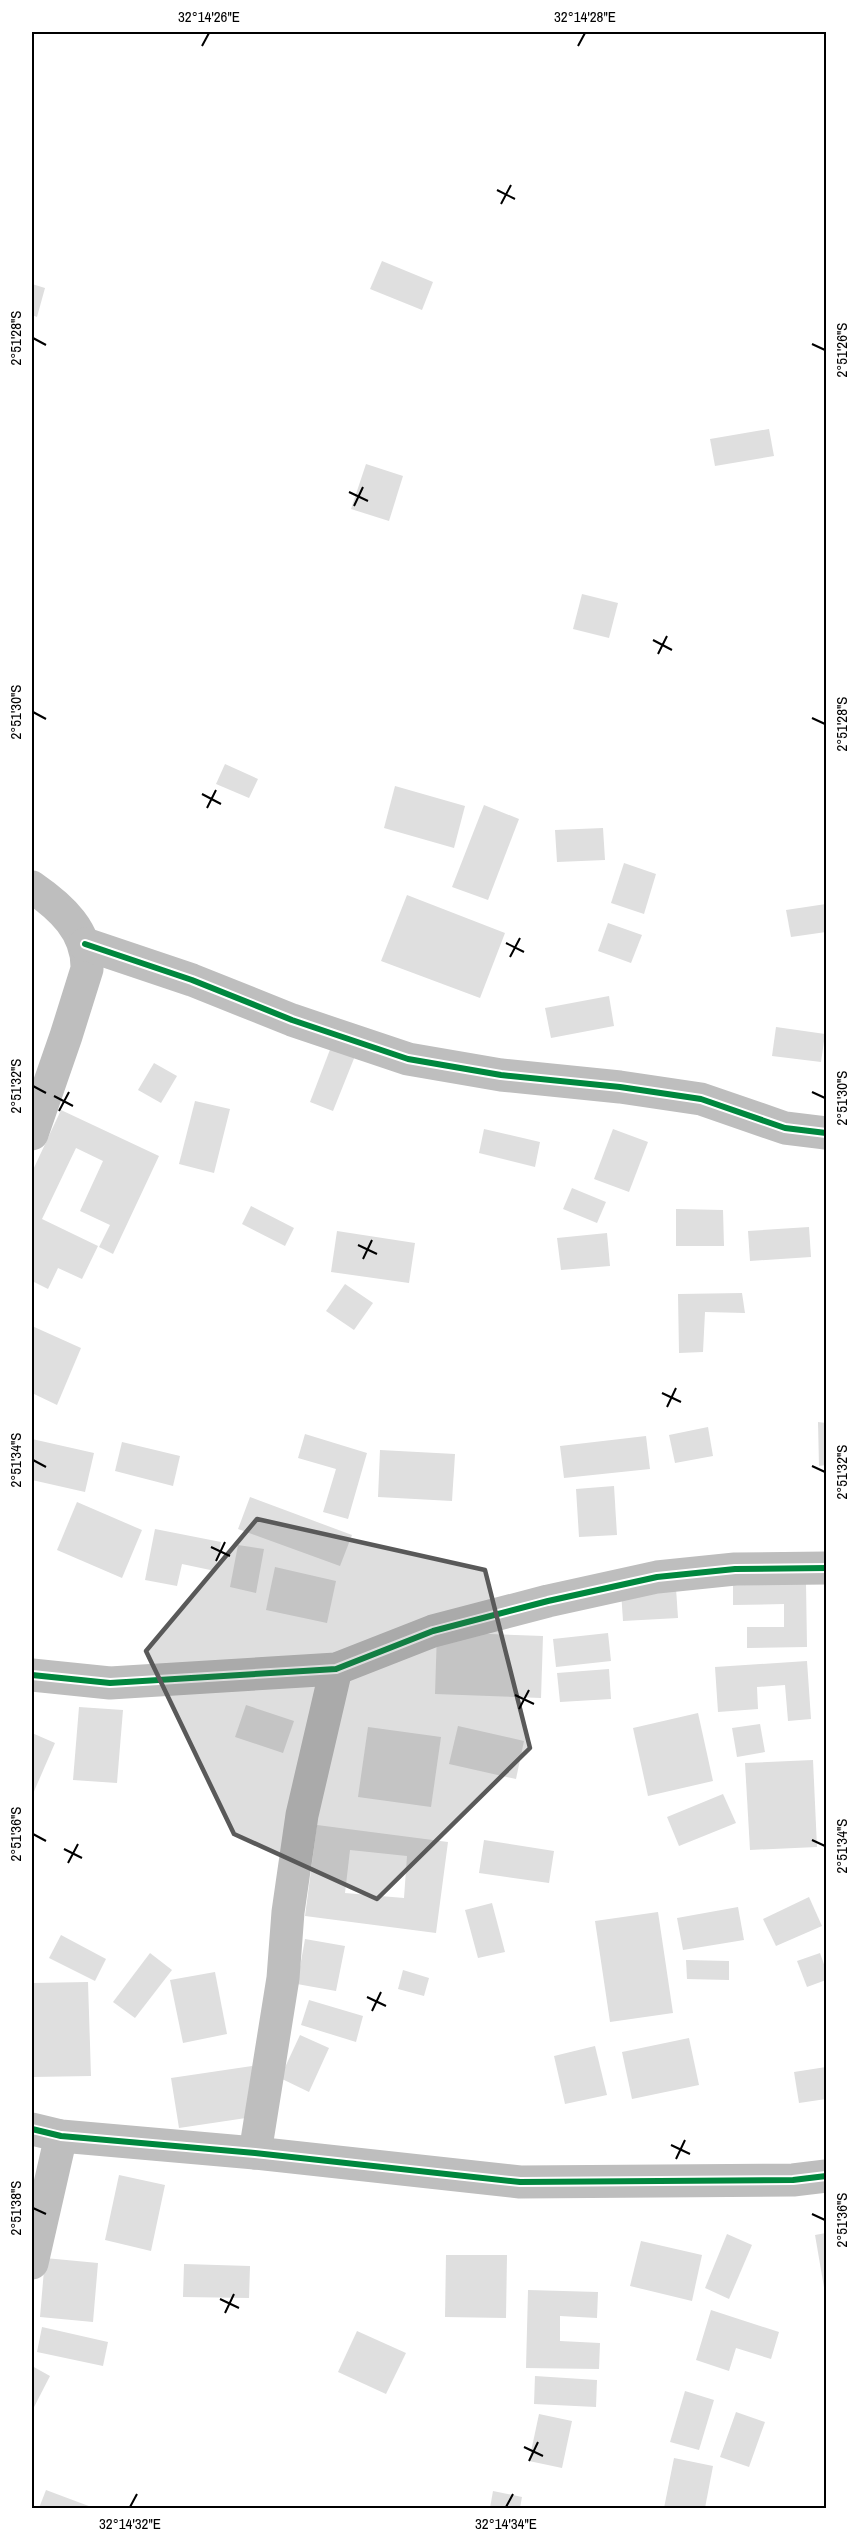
<svg xmlns="http://www.w3.org/2000/svg" width="858" height="2540" viewBox="0 0 858 2540" font-family="'Archivo Narrow',sans-serif">
  <style>
    .building { fill: #dfdfdf; fill-rule: evenodd }
    .lines { fill: none; stroke-linecap: round; stroke-linejoin: round }
    .minor { stroke: #bebebe; stroke-width: 33 }
    .cycleway-casing { stroke: #fff; stroke-width: 10 }
    .cycleway { stroke: #00873e; stroke-width: 6 }
    .marked { fill: #595959; fill-opacity: 0.2; stroke: #595959; stroke-width: 4.5; stroke-linejoin: round }
    .ticks { fill: none; stroke: #000; stroke-width: 2 }
    .neatline { fill: none; stroke: #000; stroke-width: 2 }
    .ticks-label { font-size: 15px; text-anchor: middle; fill: #000 }
  </style>
  <rect width="100%" height="100%" fill="#fff"/>
  <g class="building">
    <path d="M382 261 433 282 422 310 370 289Z"/>
    <path d="M32 284 45 288 37 317 32 315Z"/>
    <path d="M769 429 774 456 715 466 710 439Z"/>
    <path d="M366 464 403 476 389 521 351 509Z"/>
    <path d="M582 594 618 603 609 638 573 629Z"/>
    <path d="M225 764 258 779 249 798 216 784Z"/>
    <path d="M395 786 465 806 454 848 384 828Z"/>
    <path d="M484 805 519 819 488 900 452 887Z"/>
    <path d="M603 828 605 860 557 862 555 830Z"/>
    <path d="M624 863 656 874 644 914 611 903Z"/>
    <path d="M407 895 505 933 480 998 381 961Z"/>
    <path d="M826 904V932L791 937 786 910Z"/>
    <path d="M608 923 642 935 631 963 598 951Z"/>
    <path d="M609 996 614 1026 551 1038 545 1008Z"/>
    <path d="M776 1027 825 1034 821 1062 772 1056Z"/>
    <path d="M331 1047 355 1056 333 1111 310 1102Z"/>
    <path d="M154 1063 177 1076 161 1103 138 1090Z"/>
    <path d="M195 1101 230 1109 214 1173 179 1164Z"/>
    <path d="M61 1110 159 1156 113 1254 99 1247 110 1225 80 1211 103 1161 76 1148 42 1219 98 1246 82 1279 58 1268 48 1289 32 1281V1172Z"/>
    <path d="M484 1129 540 1142 535 1167 479 1153Z"/>
    <path d="M613 1129 648 1142 629 1192 594 1179Z"/>
    <path d="M572 1188 606 1202 597 1223 563 1209Z"/>
    <path d="M251 1206 294 1228 285 1246 242 1224Z"/>
    <path d="M676 1209 723 1210 724 1246H676Z"/>
    <path d="M809 1227 811 1257 750 1261 748 1231Z"/>
    <path d="M337 1231 415 1243 409 1283 331 1272Z"/>
    <path d="M607 1233 610 1266 561 1270 557 1238Z"/>
    <path d="M345 1284 373 1303 354 1330 326 1311Z"/>
    <path d="M742 1293 745 1313 705 1312 703 1352 679 1353 678 1294Z"/>
    <path d="M32 1326 81 1348 57 1405 32 1393Z"/>
    <path d="M818 1422 826 1423V1465L819 1466Z"/>
    <path d="M708 1427 713 1456 675 1463 669 1435Z"/>
    <path d="M305 1434 367 1453 348 1519 323 1512 336 1469 298 1458Z"/>
    <path d="M646 1436 650 1469 564 1478 560 1446Z"/>
    <path d="M32 1439 94 1453 85 1492 32 1480Z"/>
    <path d="M122 1442 180 1456 173 1486 115 1471Z"/>
    <path d="M380 1450 455 1454 452 1501 378 1497Z"/>
    <path d="M614 1486 617 1535 579 1537 576 1489Z"/>
    <path d="M250 1497 352 1535 340 1566 238 1529Z"/>
    <path d="M77 1502 142 1530 122 1578 57 1550Z"/>
    <path d="M155 1529 221 1542 215 1571 182 1564 177 1586 145 1580Z"/>
    <path d="M238 1545 264 1549 256 1593 230 1587Z"/>
    <path d="M275 1567 336 1581 327 1623 266 1610Z"/>
    <path d="M806 1583 807 1647 747 1648V1627H784V1604L733 1605V1584Z"/>
    <path d="M676 1588 678 1618 623 1621 621 1591Z"/>
    <path d="M437 1632 543 1636 541 1698 435 1694Z"/>
    <path d="M608 1633 611 1661 556 1667 553 1639Z"/>
    <path d="M807 1661 811 1719 788 1721 785 1685 757 1687 758 1709 718 1712 715 1667Z"/>
    <path d="M609 1669 611 1699 560 1702 557 1673Z"/>
    <path d="M246 1705 294 1721 283 1753 235 1737Z"/>
    <path d="M79 1707 123 1710 117 1783 73 1780Z"/>
    <path d="M698 1713 713 1781 648 1796 633 1728Z"/>
    <path d="M760 1724 765 1752 737 1757 732 1728Z"/>
    <path d="M458 1726 524 1741 516 1779 449 1764Z"/>
    <path d="M368 1727 441 1737 431 1807 358 1797Z"/>
    <path d="M32 1733 55 1743 32 1796Z"/>
    <path d="M813 1760 817 1847 750 1850 745 1763Z"/>
    <path d="M723 1794 736 1823 679 1846 667 1817Z"/>
    <path d="M317 1825 448 1842 436 1933 305 1916ZM350 1850 407 1856 404 1898 345 1893Z"/>
    <path d="M484 1840 554 1851 549 1883 479 1873Z"/>
    <path d="M809 1897 822 1926 776 1946 763 1919Z"/>
    <path d="M492 1903 505 1952 478 1958 465 1910Z"/>
    <path d="M738 1907 744 1940 683 1950 677 1918Z"/>
    <path d="M658 1912 673 2013 610 2022 595 1921Z"/>
    <path d="M61 1935 106 1959 95 1981 49 1958Z"/>
    <path d="M305 1939 345 1946 336 1991 297 1984Z"/>
    <path d="M150 1953 172 1970 135 2018 113 2002Z"/>
    <path d="M820 1953 826 1970V1980L807 1987 797 1961Z"/>
    <path d="M686 1960 729 1961V1980L687 1979Z"/>
    <path d="M403 1970 429 1978 424 1996 398 1989Z"/>
    <path d="M215 1972 227 2034 183 2043 170 1980Z"/>
    <path d="M88 1982 91 2076 32 2077V1983Z"/>
    <path d="M309 2000 363 2016 356 2042 301 2025Z"/>
    <path d="M300 2035 329 2048 309 2092 280 2078Z"/>
    <path d="M689 2038 699 2085 632 2099 622 2052Z"/>
    <path d="M595 2046 607 2095 565 2104 554 2056Z"/>
    <path d="M252 2066 260 2116 179 2128 171 2078Z"/>
    <path d="M826 2067V2099L799 2103 794 2072Z"/>
    <path d="M119 2175 165 2185 151 2251 105 2240Z"/>
    <path d="M826 2233V2292L825 2293 815 2235Z"/>
    <path d="M727 2234 752 2245 729 2299 705 2288Z"/>
    <path d="M641 2241 702 2255 692 2301 630 2286Z"/>
    <path d="M446 2255H507L506 2318 445 2317Z"/>
    <path d="M45 2258 98 2263 93 2322 40 2317Z"/>
    <path d="M184 2264 250 2266 249 2298 183 2297Z"/>
    <path d="M528 2290 598 2292 597 2318 560 2316V2341L600 2343 599 2369 526 2368Z"/>
    <path d="M711 2310 779 2332 771 2359 736 2348 729 2371 696 2360Z"/>
    <path d="M42 2327 108 2342 103 2366 37 2352Z"/>
    <path d="M357 2331 406 2353 386 2394 338 2372Z"/>
    <path d="M32 2366 50 2376 32 2411Z"/>
    <path d="M535 2376 597 2380 596 2407 534 2404Z"/>
    <path d="M685 2391 714 2400 699 2450 670 2442Z"/>
    <path d="M736 2412 765 2422 749 2467 720 2457Z"/>
    <path d="M539 2414 572 2421 562 2468 529 2461Z"/>
    <path d="M674 2458 713 2466 705 2508H664Z"/>
    <path d="M46 2490 94 2508H39Z"/>
    <path d="M493 2491 522 2497 520 2508H490Z"/>
  </g>
  <g class="lines">
    <g class="minor">
      <path d="M32 887C61 907 88 931 87 969L66 1036 32 1134"/>
      <path d="M85 944 192 980 292 1020 408 1059 501 1075 620 1087 701 1099 785 1128 826 1133"/>
      <path d="M32 1675 110 1683 336 1669 433 1631 548 1601 657 1577 735 1569 826 1568"/>
      <path d="M32 2129 61 2136 255 2153 520 2182 793 2180 826 2176"/>
      <path d="M255 2153 283 1978 288 1912 302 1815 336 1669"/>
      <path d="M32 2263 61 2136"/>
    </g>
    <defs>
      <g id="cycleway">
        <path d="M85 944 192 980 292 1020 408 1059 501 1075 620 1087 701 1099 785 1128 826 1133"/>
        <path d="M32 1675 110 1683 336 1669 433 1631 548 1601 657 1577 735 1569 826 1568"/>
        <path d="M32 2129 61 2136 255 2153 520 2182 793 2180 826 2176"/>
      </g>
    </defs>
    <use href="#cycleway" class="cycleway-casing"/>
    <use href="#cycleway" class="cycleway"/>
  </g>
  <path class="marked" d="M257 1519 485 1570 530 1748 377 1899 234 1834 146 1651Z"/>
  <path class="ticks" d="M202 46 209 33M578 46 585 33M497 190 515 199M501 204 511 185M33 338 46 345M812 344 825 350M349 492 368 501M354 506 363 487M653 640 672 650M658 654 667 636M33 712 46 719M812 718 825 724M202 794 221 804M207 808 216 790M506 943 524 952M510 957 520 938M33 1086 46 1093M812 1092 825 1098M54 1096 73 1106M59 1111 69 1092M358 1245 377 1254M363 1259 372 1240M662 1393 681 1402M667 1407 676 1388M33 1460 46 1467M812 1466 825 1472M211 1547 230 1556M216 1561 225 1542M515 1695 534 1704M519 1709 529 1690M33 1834 46 1841M812 1840 825 1846M64 1849 82 1858M68 1863 78 1844M367 1997 386 2006M372 2011 381 1992M671 2145 690 2154M676 2159 685 2140M33 2208 46 2214M812 2214 825 2220M220 2299 239 2308M225 2313 234 2294M524 2447 543 2456M529 2461 538 2442M130 2507 137 2494M506 2507 513 2494"/>
  <rect width="858" height="2540" fill="none" stroke="#ffffff" stroke-width="66"/>
  <rect x="33" y="33" width="792" height="2474" class="neatline"/>
  <g class="ticks-label">
    <text x="209" y="22">32°14'26"E</text>
    <text x="585" y="22">32°14'28"E</text>
    <text transform="translate(16 338) rotate(-90)" y="5">2°51'28"S</text>
    <text transform="translate(842 350) rotate(-90)" y="5">2°51'26"S</text>
    <text transform="translate(16 712) rotate(-90)" y="5">2°51'30"S</text>
    <text transform="translate(842 724) rotate(-90)" y="5">2°51'28"S</text>
    <text transform="translate(16 1086) rotate(-90)" y="5">2°51'32"S</text>
    <text transform="translate(842 1098) rotate(-90)" y="5">2°51'30"S</text>
    <text transform="translate(16 1460) rotate(-90)" y="5">2°51'34"S</text>
    <text transform="translate(842 1472) rotate(-90)" y="5">2°51'32"S</text>
    <text transform="translate(16 1834) rotate(-90)" y="5">2°51'36"S</text>
    <text transform="translate(842 1846) rotate(-90)" y="5">2°51'34"S</text>
    <text transform="translate(16 2208) rotate(-90)" y="5">2°51'38"S</text>
    <text transform="translate(842 2220) rotate(-90)" y="5">2°51'36"S</text>
    <text x="130" y="2529">32°14'32"E</text>
    <text x="506" y="2529">32°14'34"E</text>
  </g>
</svg>
